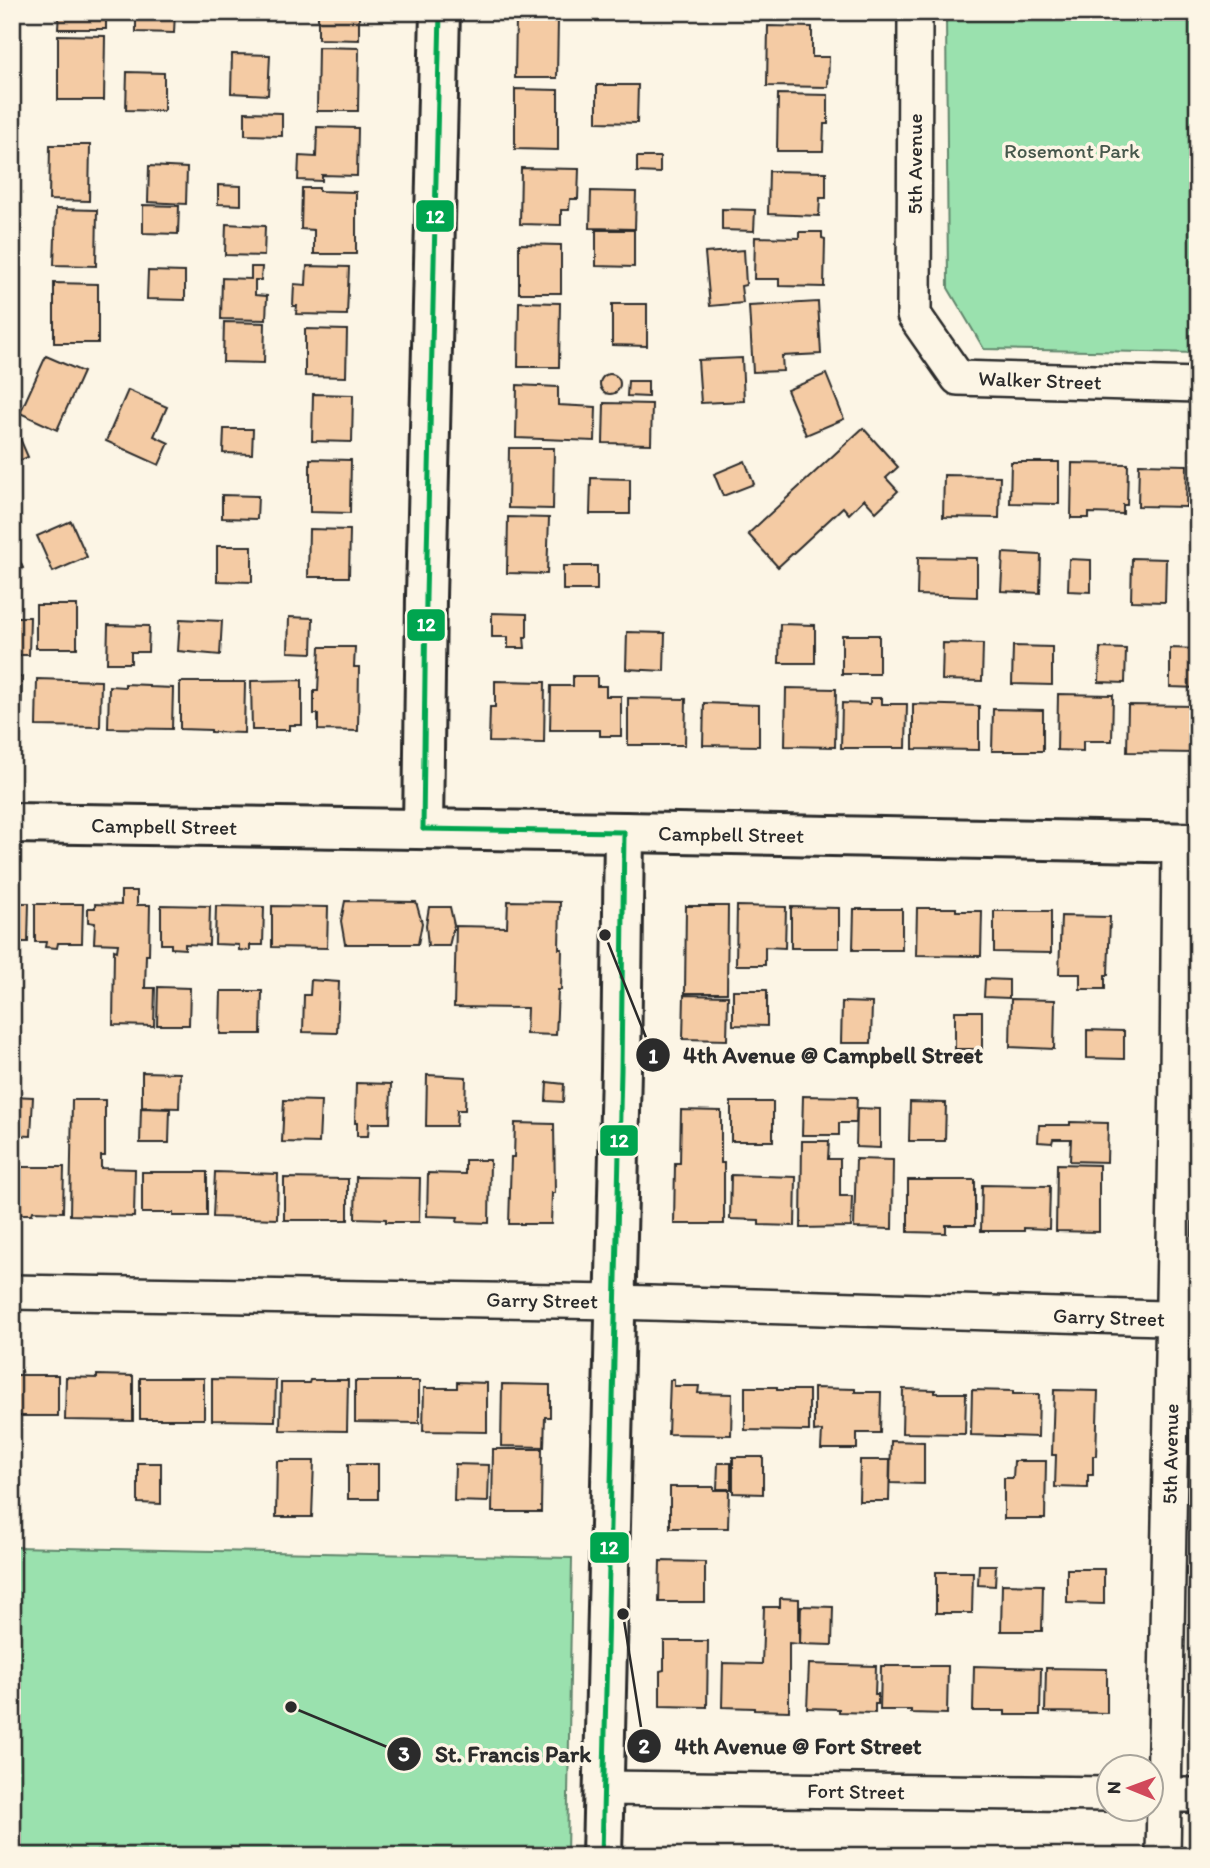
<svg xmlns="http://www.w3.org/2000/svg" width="1210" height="1868" viewBox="0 0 1210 1868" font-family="Itim,sans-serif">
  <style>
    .green { fill: #9ae1ae; stroke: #62866c; stroke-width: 2 }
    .building { fill: #f4cba4; stroke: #2b2b2b; stroke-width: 2 }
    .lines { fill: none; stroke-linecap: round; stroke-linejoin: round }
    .street-casing { stroke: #2b2b2b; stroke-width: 38 }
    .secondary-casing { stroke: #2b2b2b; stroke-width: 44 }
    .street { stroke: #fcf5e5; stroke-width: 33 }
    .secondary { stroke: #fcf5e5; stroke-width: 38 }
    .bus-1-casing { stroke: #fcf5e5; stroke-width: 10 }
    .bus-1 { stroke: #00a54f; stroke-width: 5 }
    .labels { text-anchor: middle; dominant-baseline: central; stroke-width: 7; stroke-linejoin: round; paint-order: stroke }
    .park-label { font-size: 21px; fill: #47584c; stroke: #fcf5e5 }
    .street-label { font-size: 21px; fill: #2b2b2b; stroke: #fcf5e5 }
    .leader { fill: none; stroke: #2b2b2b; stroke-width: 2.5 }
    .callout-dot { fill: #2b2b2b; stroke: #fcf5e5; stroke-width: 2.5 }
    .mark-label { font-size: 21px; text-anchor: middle; font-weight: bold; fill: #fff }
    .callout-label { font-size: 23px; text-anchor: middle; font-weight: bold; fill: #2b2b2b; stroke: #fcf5e5; stroke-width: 7; stroke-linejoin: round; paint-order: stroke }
    .line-badge { stroke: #fcf5e5; stroke-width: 2.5 }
    .badge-label { font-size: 19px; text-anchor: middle; font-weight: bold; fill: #fff }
  </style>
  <rect width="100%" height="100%" fill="#fcf5e5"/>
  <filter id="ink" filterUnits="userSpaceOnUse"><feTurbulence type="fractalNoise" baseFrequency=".0143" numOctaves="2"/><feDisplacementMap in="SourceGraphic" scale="14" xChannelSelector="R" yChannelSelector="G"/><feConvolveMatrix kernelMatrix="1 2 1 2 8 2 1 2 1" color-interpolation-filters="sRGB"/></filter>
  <g filter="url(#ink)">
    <g class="green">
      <path d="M946 12H1198V353L984 349 948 288Z"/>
      <path d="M12 1547 572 1558 567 1856H12Z"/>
    </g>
    <g class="building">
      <path d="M59 12H106V29H58Z"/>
      <path d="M136 12H175L174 33 136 32Z"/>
      <path d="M318 12H359V40L318 39Z"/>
      <path d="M516 18 558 19 557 78H515Z"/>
      <path d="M768 26 812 27V57H829L828 87 767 86Z"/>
      <path d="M58 35 105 36 104 100H58Z"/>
      <path d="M318 47 359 48 358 111H317Z"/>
      <path d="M232 54 270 55 268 95 231 93Z"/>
      <path d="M127 72 164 73V111L126 110Z"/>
      <path d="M597 85H638L637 123 597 122Z"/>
      <path d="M515 89 558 90V150L515 149Z"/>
      <path d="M778 94 828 95V124H824L823 151H777Z"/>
      <path d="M245 112 282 113V136L245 135Z"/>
      <path d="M317 127 358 128 357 176 322 175V181L298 180 299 156 316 157Z"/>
      <path d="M50 145H90L89 201 49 200Z"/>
      <path d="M637 157H660V173L637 172Z"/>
      <path d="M149 166 187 168 186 204 148 202Z"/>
      <path d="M521 168 579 169 578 199H570L569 210H561V225L520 224Z"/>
      <path d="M769 171 826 172V198H820L819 216 768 214Z"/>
      <path d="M218 185 241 186V205L218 204Z"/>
      <path d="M302 188H319V191L356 192V254H314V230L301 229Z"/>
      <path d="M591 191 636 192 635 229 590 228Z"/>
      <path d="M143 205 179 206 178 234 143 233Z"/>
      <path d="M56 209 97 210 96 266 54 265Z"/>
      <path d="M722 209 755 210 754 231 722 230Z"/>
      <path d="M226 224 265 226 264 256 225 255Z"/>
      <path d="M596 230H634V267L596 266Z"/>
      <path d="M799 232H822V238L825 239 824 287 779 286V279H754L755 237 799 238Z"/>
      <path d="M519 244 561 245V293H519Z"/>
      <path d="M744 250 746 285 741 286 743 303 710 306 705 253Z"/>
      <path d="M307 266 349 267 347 315 296 314 297 306H293L294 284 306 285Z"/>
      <path d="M251 267H262L261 280H255V295L267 296 266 320 221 319 222 278 251 279Z"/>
      <path d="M148 271 185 272V300L147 299Z"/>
      <path d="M54 283 98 284V343H54Z"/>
      <path d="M519 302 560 303 559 367H518Z"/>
      <path d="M818 302 821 354 782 356 783 371 753 372 749 306Z"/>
      <path d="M612 304H647V346L612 345Z"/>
      <path d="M224 322 265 323 264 363 223 362Z"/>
      <path d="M305 329 347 330 346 377 305 376Z"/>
      <path d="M46 356 83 372 57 430 20 413Z"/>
      <path d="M742 358 744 401 701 403 698 360Z"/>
      <circle cx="610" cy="384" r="10"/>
      <path d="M826 374 844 419 806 435 787 390Z"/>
      <path d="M628 381H648V397L627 396Z"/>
      <path d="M517 385 558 387V405L596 407 595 441 516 438Z"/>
      <path d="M128 390 167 407 154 436 169 443 159 465 106 441Z"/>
      <path d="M313 394 353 395 352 442 312 441Z"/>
      <path d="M604 403 652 404 651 444 603 443Z"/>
      <path d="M12 420 28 457 12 464Z"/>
      <path d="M863 428 898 467 886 478 898 491 876 512 864 499 849 514 843 507 778 567 748 534Z"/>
      <path d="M224 429H253L252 454 223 453Z"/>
      <path d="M509 448H554L553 509 508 508Z"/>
      <path d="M310 459 351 460 350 513 310 512Z"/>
      <path d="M745 461 754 484 723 496 714 474Z"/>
      <path d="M1011 462H1059V504L1010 503Z"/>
      <path d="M1072 463 1128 464 1127 505H1123V514L1089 513V518H1071Z"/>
      <path d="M1139 464 1187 465 1186 507 1138 506Z"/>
      <path d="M944 475 1000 476 999 518 943 517Z"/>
      <path d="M591 478 630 479V514H590Z"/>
      <path d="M222 495 258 496 257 519 222 518Z"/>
      <path d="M508 517 549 518 547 574 507 573Z"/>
      <path d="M71 521 87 557 53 572 37 536Z"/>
      <path d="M309 529 350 530 349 577H308Z"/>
      <path d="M12 544 23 568 12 573Z"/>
      <path d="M217 546H252V582L217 581Z"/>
      <path d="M1003 553 1041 555 1040 593 1001 591Z"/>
      <path d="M918 557 977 558V597L917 595Z"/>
      <path d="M1132 558 1166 559 1165 602 1131 601Z"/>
      <path d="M1069 559 1091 560V592L1068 591Z"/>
      <rect x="563" y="566" width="34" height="24"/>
      <rect x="36" y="605" width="41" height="43"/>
      <path d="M492 613 527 614V637H524L525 648H508V637H492Z"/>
      <path d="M12 617H30L29 655H12Z"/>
      <path d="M289 617 313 618 312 653 288 652Z"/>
      <path d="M180 619 222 621 220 655 178 651Z"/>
      <path d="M780 624 815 625V663H779Z"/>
      <path d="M108 625 149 626 148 652H131V663H107Z"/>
      <path d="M627 632 665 633 664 671 626 669Z"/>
      <rect x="842" y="635" width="37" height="39"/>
      <path d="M943 643 983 644 982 681 942 680Z"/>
      <path d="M1013 646 1052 647V685L1012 684Z"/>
      <path d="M320 647H355L354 667H359L358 731 318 730V714H314V691H318Z"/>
      <path d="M1100 648 1126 649 1125 683 1099 682Z"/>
      <path d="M1170 648 1198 649V688L1170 687Z"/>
      <path d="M573 676H597V686H606V696H621V736H600V730H550L551 686H573Z"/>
      <path d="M12 677H22L21 726H12Z"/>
      <path d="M37 679 101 681 100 727 36 726Z"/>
      <path d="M302 680V725H289V730H252L251 681Z"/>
      <path d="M495 681 545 682 544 743 489 742 490 707H495Z"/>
      <path d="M180 682H245L244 733 211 732V730L180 729Z"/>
      <path d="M125 684 149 685V687L173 688 172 729 108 728 109 686 125 687Z"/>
      <path d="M786 688 836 689 835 747 785 746Z"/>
      <path d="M1058 694 1113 695 1112 741H1083V751L1057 750Z"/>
      <path d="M628 698 686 699 685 745H628Z"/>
      <path d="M870 698H881V704H907L906 748H841L842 703 870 704Z"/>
      <path d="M704 703 759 705V746L703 745Z"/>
      <path d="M913 704 979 706V750L913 749Z"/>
      <path d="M1128 705 1195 706V753L1127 752Z"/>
      <path d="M993 709 1043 710V751H992Z"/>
      <path d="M121 891H137V905H150L149 955H146L145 988H155L154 1026 113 1025 114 950 117 951 118 944 94 943 95 923 88 922V908H95V904L121 905Z"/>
      <path d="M345 901 416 902 422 923 418 944H345L341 921Z"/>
      <path d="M508 901 560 902 559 949H562L561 990H558L556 1035 526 1034 527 1008 454 1007 456 926 507 927Z"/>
      <path d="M12 903H29L28 942H18V946H12Z"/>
      <path d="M35 904H83L82 943H58L57 948 45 947 46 942H35Z"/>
      <path d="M161 905 210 906 209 945 185 944V949L171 948V944H161Z"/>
      <path d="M216 906 264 907 263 945H250V951L239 950V945L215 944Z"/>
      <path d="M272 906 328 907 327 948 272 947Z"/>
      <path d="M686 906H728L727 993H685Z"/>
      <path d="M737 906 786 907 785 948 765 947V965H736Z"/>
      <path d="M429 907H450L454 925 449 946H428L426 925Z"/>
      <path d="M791 907 839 908V948H791Z"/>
      <path d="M917 908H956V911H982L981 956 916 955Z"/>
      <path d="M854 909H902V950H853Z"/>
      <path d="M994 911H1051V953L994 952Z"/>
      <path d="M1061 916 1110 917 1108 975H1105V989H1080V974H1059Z"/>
      <path d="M985 979 1009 980V998L984 997Z"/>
      <path d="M311 980 339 982 337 1033 303 1032 304 995H310Z"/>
      <path d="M158 987 190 988 189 1025H157Z"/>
      <path d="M733 990H767V1026L733 1025Z"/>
      <path d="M221 991H262L261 1034H220Z"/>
      <path d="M684 995 728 996 727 1040 683 1039Z"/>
      <path d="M1011 999 1055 1000 1054 1049 1010 1047Z"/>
      <path d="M842 1002 872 1003 871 1043H841Z"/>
      <rect x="955" y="1011" width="27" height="38"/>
      <path d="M1087 1030 1124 1031V1059L1087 1058Z"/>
      <path d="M142 1072 180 1073 179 1108 142 1107Z"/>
      <path d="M427 1075 466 1077 465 1110H457L456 1126H426Z"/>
      <path d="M547 1082 564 1084 563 1102 546 1101Z"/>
      <path d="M356 1083 391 1084 390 1123H369L368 1136H357V1123H355Z"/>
      <path d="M12 1096 33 1097 31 1136 12 1135Z"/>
      <path d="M803 1096 857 1097 856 1123H839V1135H802Z"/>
      <path d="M72 1100H105V1156H101V1168L135 1169 134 1217 70 1215Z"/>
      <path d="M284 1100 321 1101 319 1143 282 1142Z"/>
      <rect x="731" y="1102" width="42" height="39"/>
      <path d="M910 1102 946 1103 945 1141H909Z"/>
      <path d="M141 1108 170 1109 169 1143H140Z"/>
      <path d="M857 1108 880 1109V1148L856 1147Z"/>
      <path d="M681 1110 721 1111V1163H724V1224H674L675 1163H680Z"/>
      <path d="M1070 1122 1108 1123 1107 1162 1070 1161 1071 1139H1053L1052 1143 1038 1142 1039 1125H1070Z"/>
      <path d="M515 1123 554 1124 555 1193H552L551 1224H509L511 1157H514Z"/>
      <path d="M802 1141H829L828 1159H840V1196H852L851 1227 801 1228Z"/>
      <path d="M856 1159 893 1160 892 1229 854 1228Z"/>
      <path d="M465 1160H490L489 1223 457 1222 458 1217 427 1216 428 1173 465 1174Z"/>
      <path d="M1057 1164 1099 1165V1232L1056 1231Z"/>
      <path d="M12 1167H64L63 1212 33 1211 32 1214H12Z"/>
      <path d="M142 1172H207V1216H173V1213H142Z"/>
      <path d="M215 1172 278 1174 277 1219 213 1217Z"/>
      <path d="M731 1175 796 1177 795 1226 759 1225V1220L730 1219Z"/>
      <path d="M356 1177 420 1178 419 1222H386V1219L355 1218Z"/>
      <path d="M284 1178 348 1179V1220H284Z"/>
      <path d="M908 1180H975V1225H946V1233L908 1232Z"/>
      <path d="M982 1185 1050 1186 1049 1229 1024 1228V1231H981Z"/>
      <rect x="12" y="1375" width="46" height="41"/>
      <path d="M97 1375 133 1376V1421L65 1420 66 1377 97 1378Z"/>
      <rect x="140" y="1378" width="64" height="41"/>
      <path d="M212 1379 276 1380 275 1421 212 1420Z"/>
      <path d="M310 1380H348L347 1431 280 1430 281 1383H309Z"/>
      <path d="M670 1380H674V1386H699L698 1393 732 1394 731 1435 668 1434Z"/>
      <path d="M355 1381H419V1423L355 1422Z"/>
      <path d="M457 1382 487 1383V1432L423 1431 424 1388H457Z"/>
      <path d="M502 1384 550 1385V1417H545L544 1447 501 1446Z"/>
      <path d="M745 1387H777V1390H809V1431L745 1430Z"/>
      <path d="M814 1388 855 1389V1392H881L880 1433H857V1449H821L822 1431 814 1432Z"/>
      <path d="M903 1389 935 1390V1393H966L965 1434 902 1433Z"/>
      <path d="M972 1390 1013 1391V1394H1039L1038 1437 971 1435Z"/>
      <path d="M1054 1390 1098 1391 1096 1456H1093V1475H1088V1488L1055 1487 1056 1455H1052Z"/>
      <path d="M891 1441 924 1442V1484L890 1483Z"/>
      <path d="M493 1449H542L541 1512H492Z"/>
      <path d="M733 1457H763V1494L733 1493Z"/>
      <path d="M860 1460H890L889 1501H859Z"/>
      <path d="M277 1461H314L312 1517H276Z"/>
      <path d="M1014 1461H1046L1045 1519H1004V1478H1013Z"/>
      <path d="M138 1463H161V1504L138 1503Z"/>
      <path d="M718 1463H731V1489H717Z"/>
      <rect x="348" y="1464" width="30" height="35"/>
      <path d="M455 1464 489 1465 488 1502 454 1501Z"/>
      <path d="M670 1487H714V1490H729L728 1528H670Z"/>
      <path d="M660 1561 705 1562V1602H659Z"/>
      <path d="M979 1565H996L995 1586 978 1585Z"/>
      <path d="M1067 1569H1104V1604L1067 1603Z"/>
      <path d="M936 1572H973L972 1613H936Z"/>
      <path d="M1002 1584 1043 1585 1042 1631H1001Z"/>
      <path d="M780 1598 799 1599V1644L789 1643V1711L754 1710V1708L722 1707 723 1663 762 1664 764 1607H780Z"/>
      <path d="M801 1606 833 1607 832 1645 800 1644Z"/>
      <path d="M664 1641H708L707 1707 660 1706V1671L664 1670Z"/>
      <path d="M809 1664 876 1666 875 1694H878V1704H875V1713L839 1712V1709L807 1708Z"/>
      <path d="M881 1666H948L947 1714 911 1713V1710H880Z"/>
      <path d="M974 1666 1041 1668 1040 1715H1005V1711H973Z"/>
      <path d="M1046 1668 1107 1669V1713L1045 1712Z"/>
    </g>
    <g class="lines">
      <defs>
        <g id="street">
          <path d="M915 12 914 315 958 378 1198 385"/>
          <path d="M12 1292 615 1302 1198 1319"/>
          <path d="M604 1788 1108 1794"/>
          <path d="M1150 1795H1198"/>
          <path d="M1163 1856 1177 1077 1179 843"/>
        </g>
        <g id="secondary">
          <path d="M12 823 624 832 1198 843"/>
          <path d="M423 829 426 597 440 12"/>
          <path d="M602 1856 621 1070 624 832"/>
        </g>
      </defs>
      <use href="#street" class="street-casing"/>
      <use href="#secondary" class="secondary-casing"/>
      <use href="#street" class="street"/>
      <use href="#secondary" class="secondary"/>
      <defs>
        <g id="bus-1">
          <path d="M423 829 426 597 440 12"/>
          <path d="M423 829 624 832"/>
          <path d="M602 1856 621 1070 624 832"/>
        </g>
      </defs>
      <use href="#bus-1" class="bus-1-casing"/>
      <use href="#bus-1" class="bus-1"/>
    </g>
  </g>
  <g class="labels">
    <g class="park-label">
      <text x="1072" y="150">Rosemont Park</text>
    </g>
    <g class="street-label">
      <text transform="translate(914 164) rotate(-90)">5th Avenue</text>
      <text transform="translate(1040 380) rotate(2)">Walker Street</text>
      <text transform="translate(164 826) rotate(1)">Campbell Street</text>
      <text transform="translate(731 834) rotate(1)">Campbell Street</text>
      <text transform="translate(542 1300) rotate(1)">Garry Street</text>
      <text transform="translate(1109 1317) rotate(2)">Garry Street</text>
      <text transform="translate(1170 1454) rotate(-89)">5th Avenue</text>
      <text transform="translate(856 1791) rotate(1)">Fort Street</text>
    </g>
  </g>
  <path class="leader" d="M605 935L653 1055M623 1614L644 1746M291 1707L404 1754"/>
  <g class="callout-dot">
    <circle cx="605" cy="935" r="7"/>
    <circle cx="623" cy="1614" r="7"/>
    <circle cx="291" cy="1707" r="7"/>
    <circle cx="653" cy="1055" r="18"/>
    <circle cx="644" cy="1746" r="18"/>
    <circle cx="404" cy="1754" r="18"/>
  </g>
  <g class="mark-label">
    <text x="653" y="1063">1</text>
    <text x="644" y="1753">2</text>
    <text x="404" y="1761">3</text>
  </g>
  <g class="callout-label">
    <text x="833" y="1063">4th Avenue @ Campbell Street</text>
    <text x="798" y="1754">4th Avenue @ Fort Street</text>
    <text x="513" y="1762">St. Francis Park</text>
  </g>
  <g class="line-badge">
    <rect x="415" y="199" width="40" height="34" rx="7" fill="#00a54f"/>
    <rect x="406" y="608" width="40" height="34" rx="7" fill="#00a54f"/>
    <rect x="599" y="1124" width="40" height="33" rx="7" fill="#00a54f"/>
    <rect x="589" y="1531" width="41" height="33" rx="7" fill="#00a54f"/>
  </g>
  <g class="badge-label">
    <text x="435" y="223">12</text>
    <text x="426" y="631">12</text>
    <text x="619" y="1147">12</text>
    <text x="609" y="1554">12</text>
  </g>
  <rect width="1210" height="1868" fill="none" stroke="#fcf5e5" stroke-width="42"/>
  <rect x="21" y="21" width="1168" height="1826" fill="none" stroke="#2b2b2b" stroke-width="2.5" filter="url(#ink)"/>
  <g transform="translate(1130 1788) rotate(271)"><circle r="33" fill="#fcf5e5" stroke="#a8a49b" stroke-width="2"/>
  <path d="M0-5L12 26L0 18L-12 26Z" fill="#d1495b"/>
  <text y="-10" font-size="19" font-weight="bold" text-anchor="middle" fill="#2b2b2b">N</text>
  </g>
</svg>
